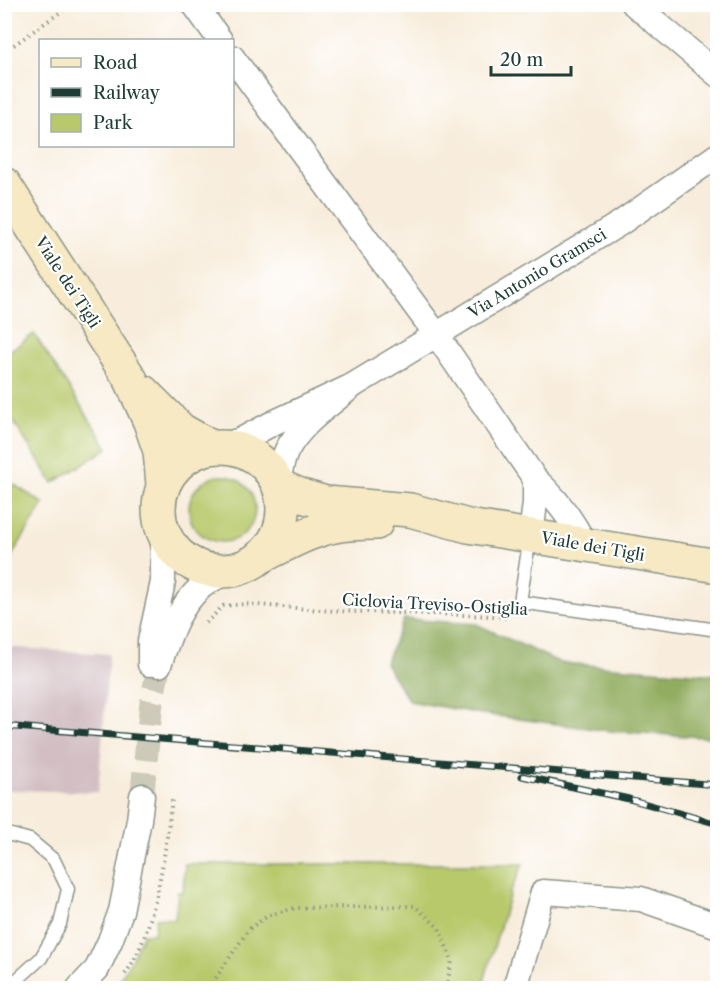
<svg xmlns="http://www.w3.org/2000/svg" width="722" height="993" viewBox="0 0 722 993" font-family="'Libre Caslon Text',serif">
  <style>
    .industrial { fill: #d2bec3 }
    .green { fill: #b8c96c; stroke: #6c8350; stroke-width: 1.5 }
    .forest { fill: #92ad60; stroke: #58754a; stroke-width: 1.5 }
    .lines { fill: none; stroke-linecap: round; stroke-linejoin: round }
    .street-tunnel { stroke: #cdcaba; stroke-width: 24; stroke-dasharray: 24 12; stroke-linecap: butt }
    .lane-casing { stroke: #8c9588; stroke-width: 15 }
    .street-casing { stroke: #8c9588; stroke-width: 27 }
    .secondary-casing { stroke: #8c9588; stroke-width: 36 }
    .path { stroke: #8c9588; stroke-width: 4; stroke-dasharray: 1.5 4.5; stroke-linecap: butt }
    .lane { stroke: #fff; stroke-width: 12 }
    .street { stroke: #fff; stroke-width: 24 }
    .secondary { stroke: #f6e9c3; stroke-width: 33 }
    .rail-casing { stroke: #1f3d34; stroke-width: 7 }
    .rail { stroke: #fff; stroke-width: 4.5; stroke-dasharray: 14; stroke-linecap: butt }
    .labels { text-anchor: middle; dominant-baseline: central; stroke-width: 4.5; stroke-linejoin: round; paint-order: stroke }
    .street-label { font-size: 16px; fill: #1f3d34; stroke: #fff }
  </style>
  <rect width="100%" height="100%" fill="#fff"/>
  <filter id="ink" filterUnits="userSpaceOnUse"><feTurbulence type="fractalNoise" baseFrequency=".0167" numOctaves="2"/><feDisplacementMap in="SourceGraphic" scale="12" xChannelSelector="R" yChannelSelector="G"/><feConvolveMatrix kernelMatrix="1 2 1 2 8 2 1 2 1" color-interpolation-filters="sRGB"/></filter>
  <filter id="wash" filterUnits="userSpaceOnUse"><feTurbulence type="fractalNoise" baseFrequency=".008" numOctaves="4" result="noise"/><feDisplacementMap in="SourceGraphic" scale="24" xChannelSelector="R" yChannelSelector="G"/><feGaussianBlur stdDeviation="1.35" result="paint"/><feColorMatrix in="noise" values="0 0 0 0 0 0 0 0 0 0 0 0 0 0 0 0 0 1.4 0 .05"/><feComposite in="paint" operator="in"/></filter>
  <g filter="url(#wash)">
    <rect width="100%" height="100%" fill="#f8eddc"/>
    <path class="industrial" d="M4 647 109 654 98 792 5 790Z"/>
    <g class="green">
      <path d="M34 334 108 448 53 483 5 409V354Z"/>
      <circle cx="222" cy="509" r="33"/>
      <path d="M5 479 44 504 6 565 4 564Z"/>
      <path d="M185 864H523L510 893 482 988H115L131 960 143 934H154L156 918 175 919 178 892H183Z"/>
    </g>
    <path class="forest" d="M404 619 476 624 561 663 717 675V738L610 731 482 714 409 701 385 663Z"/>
  </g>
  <g filter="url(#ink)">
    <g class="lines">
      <path class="street-tunnel" d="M142 796 151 706 159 665"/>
      <defs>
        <g id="lane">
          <path d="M530 536 520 602 718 630"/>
          <path d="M4 833 30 840 54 860 68 889 60 924 41 958 8 988"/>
        </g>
        <g id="street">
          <path d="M194 4 220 40"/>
          <path d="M634 4 718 75"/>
          <path d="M232 57 436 334 535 479C556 498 572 519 585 545"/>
          <path d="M352 386 619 224 718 155"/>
          <path d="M220 446 241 440 273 423 352 386C330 405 301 423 287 450 282 460 280 471 278 482"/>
          <path d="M531 535 535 503V479"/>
          <path d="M150 664V641L163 582V545L160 520"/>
          <path d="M159 665C169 637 177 608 201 587 209 580 220 576 229 570"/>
          <path d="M79 988 97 969 110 941 121 911 139 820 142 796"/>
          <path d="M515 988 543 892 641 899 718 926"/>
        </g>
        <g id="secondary">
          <path d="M4 184 131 380 150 422 160 451 163 485"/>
          <path d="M143 392 181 430 211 447"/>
          <circle cx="221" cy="509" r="62"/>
          <path d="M279 486 302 496 326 503 410 510 468 526 718 566"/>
          <path d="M264 555C287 544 309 531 334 526 348 523 362 523 376 523"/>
        </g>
      </defs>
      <use href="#lane" class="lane-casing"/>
      <use href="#street" class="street-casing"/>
      <use href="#secondary" class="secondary-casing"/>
      <g class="path">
        <path d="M4 7 8 4"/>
        <path d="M4 52 72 4"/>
        <path d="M206 623 223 606 244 604 334 611 496 616 509 618"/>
        <path d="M125 974C156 933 165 851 172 800"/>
        <path d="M209 988 249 929 269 915 295 908 415 906 439 928 452 961 446 988"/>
      </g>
      <use href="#lane" class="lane"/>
      <use href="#street" class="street"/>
      <use href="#secondary" class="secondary"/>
      <defs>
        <g id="rail">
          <path d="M4 726 718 785"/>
          <path d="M522 776 629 799 718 824"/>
        </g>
      </defs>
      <use href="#rail" class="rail-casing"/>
      <use href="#rail" class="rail"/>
    </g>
  </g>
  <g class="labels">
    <g class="street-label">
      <text transform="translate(537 273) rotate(-31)">Via Antonio Gramsci</text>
      <text transform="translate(68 282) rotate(57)">Viale dei Tigli</text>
      <text transform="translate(593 546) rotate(10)">Viale dei Tigli</text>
      <text transform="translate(435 604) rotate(3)">Ciclovia Treviso-Ostiglia</text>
    </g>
  </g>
  <rect width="722" height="993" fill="none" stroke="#fff" stroke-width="24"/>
  <rect x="39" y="39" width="195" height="108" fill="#ffffff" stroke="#a5b1ae" stroke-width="1.5"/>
  <rect x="51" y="58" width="30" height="9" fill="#f6e9c3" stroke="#a5b1ae" stroke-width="1.5"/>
  <text x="93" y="69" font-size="18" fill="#1f3d34">Road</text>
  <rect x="51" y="88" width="30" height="9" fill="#1f3d34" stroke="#a5b1ae" stroke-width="1.5"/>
  <text x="93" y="99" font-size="18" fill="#1f3d34">Railway</text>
  <rect x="51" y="114" width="30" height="18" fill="#b8c96c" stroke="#a5b1ae" stroke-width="1.5"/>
  <text x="93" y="129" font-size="18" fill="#1f3d34">Park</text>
  <path d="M491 66v9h80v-9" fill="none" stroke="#1f3d34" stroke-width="3"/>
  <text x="500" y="66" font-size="18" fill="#1f3d34" stroke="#ffffff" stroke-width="4.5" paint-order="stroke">20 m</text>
</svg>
